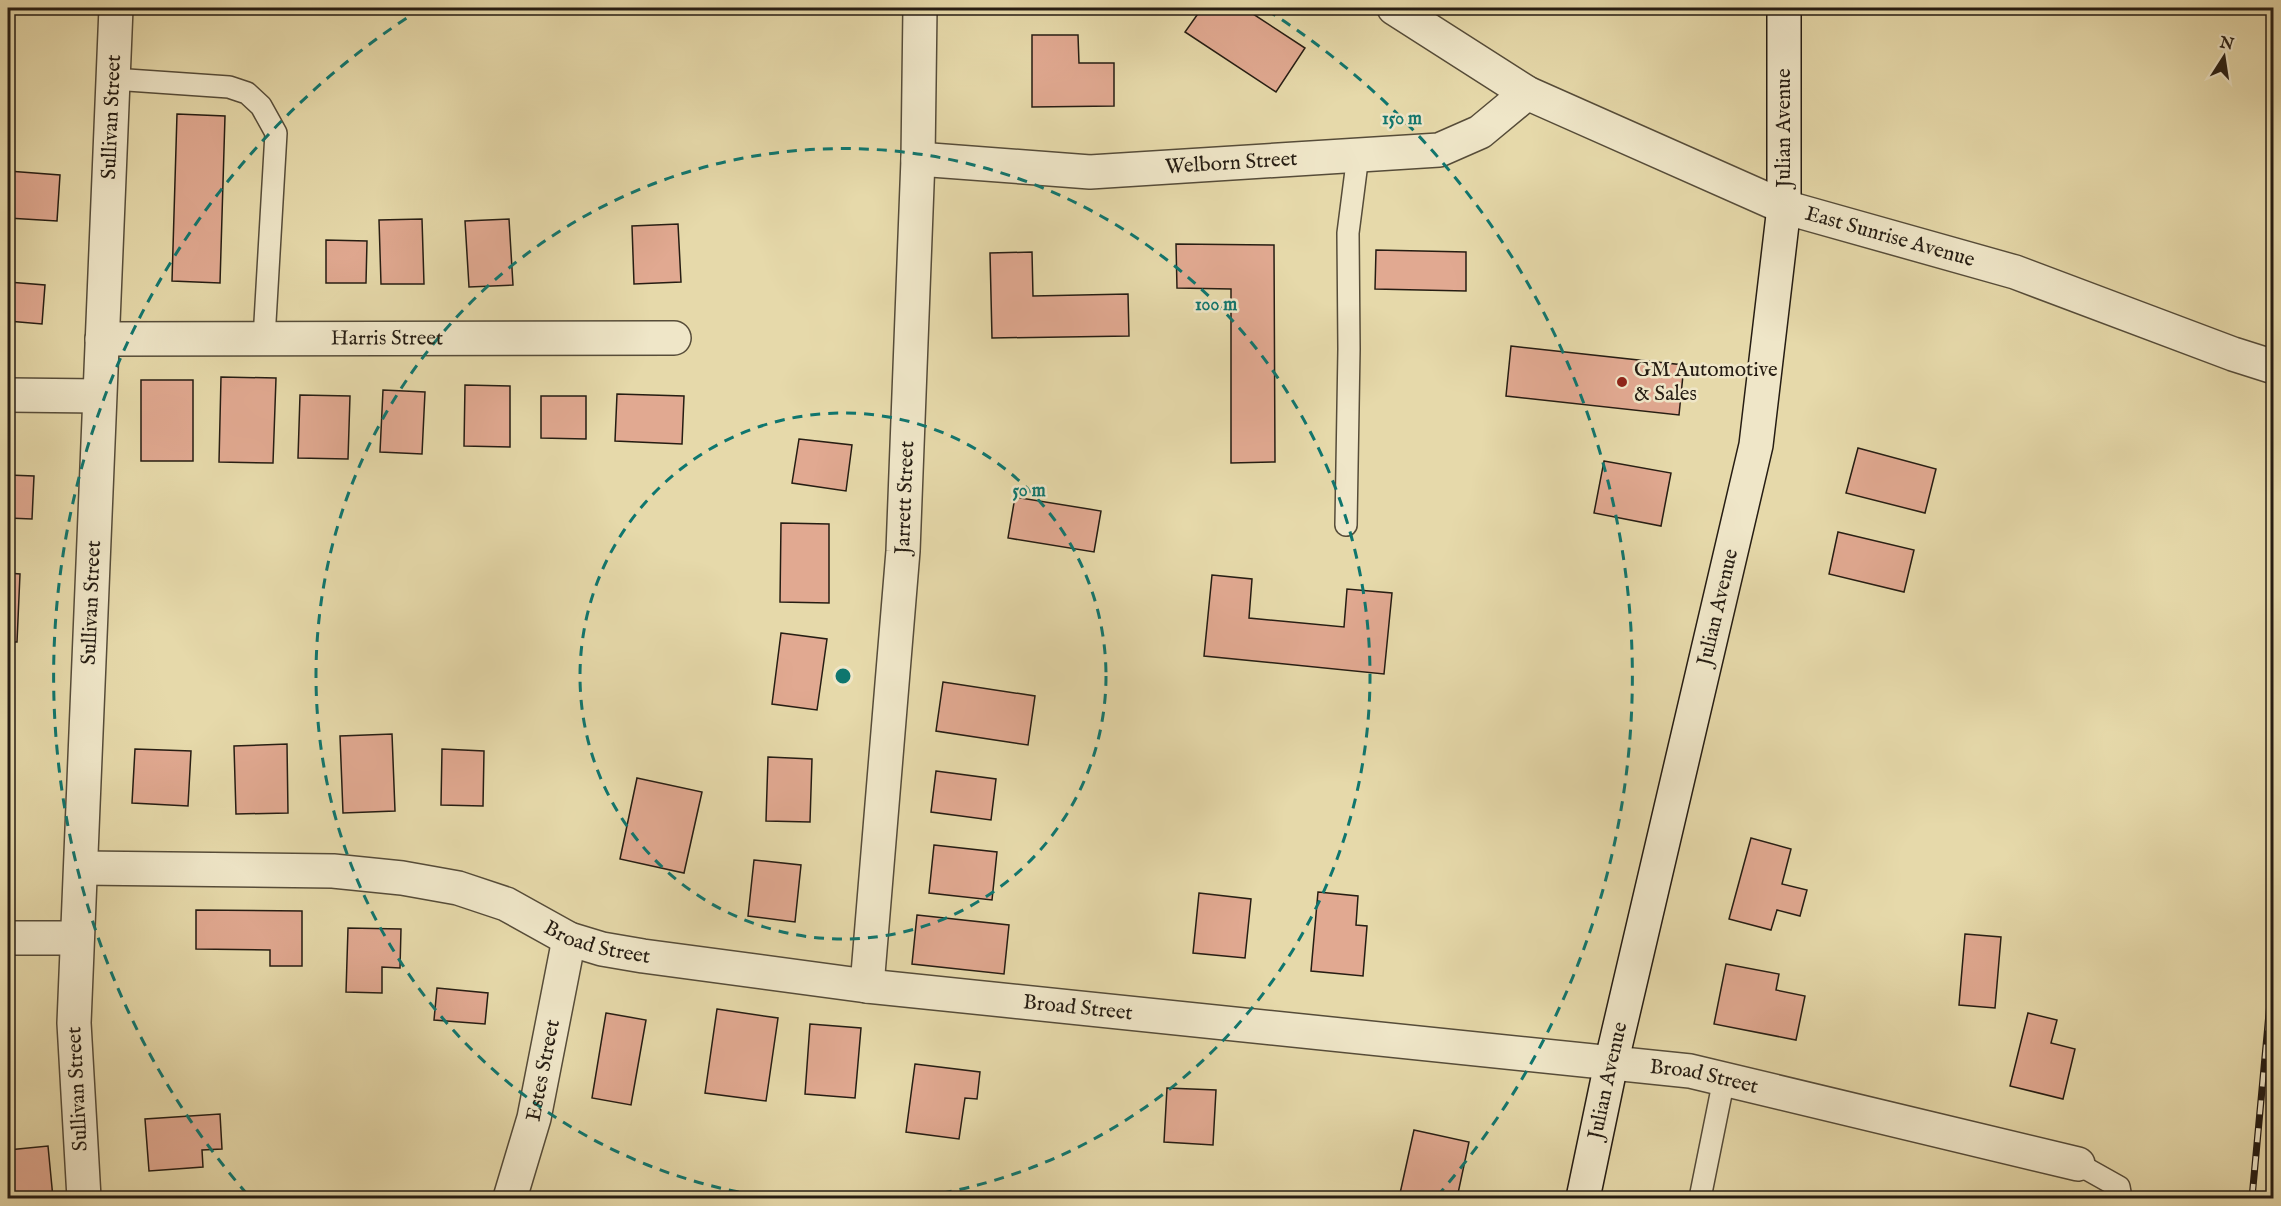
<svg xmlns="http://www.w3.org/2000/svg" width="2281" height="1206" viewBox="0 0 2281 1206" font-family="'IM FELL English',serif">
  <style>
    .building { fill: #e1a991; stroke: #261d13; stroke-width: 1.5 }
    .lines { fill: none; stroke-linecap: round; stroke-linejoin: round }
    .lane-casing { stroke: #564c39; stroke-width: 24 }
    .street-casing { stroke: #564c39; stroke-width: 36 }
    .secondary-casing { stroke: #261d13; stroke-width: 36 }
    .lane { stroke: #efe6c8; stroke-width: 21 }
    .street { stroke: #efe6c8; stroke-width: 33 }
    .secondary { stroke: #efe6c8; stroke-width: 33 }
    .rail-casing { stroke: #261d13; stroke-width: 7 }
    .rail { stroke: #efe6c8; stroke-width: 4.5; stroke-dasharray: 14; stroke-linecap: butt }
    .ring { fill: none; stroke: #0f766e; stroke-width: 3; stroke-dasharray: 10 8 }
    .poi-dot { fill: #8f2418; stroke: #efe6c8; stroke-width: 2 }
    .labels { text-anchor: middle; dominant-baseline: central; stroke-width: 5; stroke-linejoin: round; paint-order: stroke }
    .street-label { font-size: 21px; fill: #261d13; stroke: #efe6c8 }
    .poi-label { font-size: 21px; fill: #261d13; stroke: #efe6c8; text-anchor: start }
    .centre { fill: #0f766e; stroke: #efe6c8; stroke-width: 3 }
    .ring-label { font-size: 18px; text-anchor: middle; font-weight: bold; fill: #0f766e; stroke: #efe6c8; stroke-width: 5; stroke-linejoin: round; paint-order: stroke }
  </style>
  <rect width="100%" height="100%" fill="#e6d9aa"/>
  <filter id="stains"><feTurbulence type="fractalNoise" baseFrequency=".00333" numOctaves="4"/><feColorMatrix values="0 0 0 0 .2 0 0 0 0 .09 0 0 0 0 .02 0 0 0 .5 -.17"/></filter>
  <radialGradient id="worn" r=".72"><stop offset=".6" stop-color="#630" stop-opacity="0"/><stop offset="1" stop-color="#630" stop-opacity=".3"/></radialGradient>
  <g class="building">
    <path d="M1202 8H1244L1305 48 1276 92 1185 32Z"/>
    <path d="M1032 35H1078L1079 63H1114V106L1032 107Z"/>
    <path d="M177 114 225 116 220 283 172 281Z"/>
    <path d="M8 171 60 175 57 221 8 218Z"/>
    <path d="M422 219 424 284H381L379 220Z"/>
    <path d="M509 219 513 285 469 287 465 221Z"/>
    <path d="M678 224 681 282 634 284 632 226Z"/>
    <path d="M326 240 367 241 366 283H326Z"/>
    <path d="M1176 244 1274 245 1275 462 1231 463V289L1177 288Z"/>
    <path d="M1376 250 1466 252V291L1375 289Z"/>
    <path d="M1032 252 1033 296 1128 294 1129 336 992 338 990 253Z"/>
    <path d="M8 282 45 285 42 324 8 321Z"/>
    <path d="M1511 346 1684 365 1679 415 1506 396Z"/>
    <path d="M221 377 276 378 273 463 219 462Z"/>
    <rect x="141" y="380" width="52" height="81"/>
    <path d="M465 385 510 386V447L464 446Z"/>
    <path d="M383 390 425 392 422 454 380 452Z"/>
    <path d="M617 394 684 396 682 444 615 441Z"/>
    <path d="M300 395 350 396 348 459 298 458Z"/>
    <path d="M541 396H586V439L541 438Z"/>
    <path d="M799 439 852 445 846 491 792 483Z"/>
    <path d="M1858 448 1936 469 1925 513 1846 493Z"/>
    <path d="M1604 461 1671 473 1661 526 1594 513Z"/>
    <path d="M8 475 34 476 32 519 8 518Z"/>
    <path d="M1015 497 1101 511 1094 552 1008 538Z"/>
    <path d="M781 523 829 524V603L780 602Z"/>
    <path d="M1838 532 1914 550 1904 592 1829 574Z"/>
    <path d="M8 573 20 574 17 642H8Z"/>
    <path d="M1212 575 1252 579 1249 618 1344 627 1347 589 1392 593 1384 674 1204 656Z"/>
    <path d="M781 633 827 639 817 710 772 704Z"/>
    <path d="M943 682 1035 696 1028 745 936 731Z"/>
    <path d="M392 734 395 811 343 813 340 736Z"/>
    <path d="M287 744 288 813 236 814 234 746Z"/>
    <path d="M135 749 191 751 188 806 132 803Z"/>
    <path d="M442 749 484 751 483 806 441 805Z"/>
    <path d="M768 757 812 759 810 822 766 821Z"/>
    <path d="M936 771 996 779 991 820 931 812Z"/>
    <path d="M637 778 702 792 684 873 620 859Z"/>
    <path d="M1751 838 1791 849 1782 884 1807 890 1800 916 1777 910 1771 930 1729 919Z"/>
    <path d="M934 845 997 852 992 900 929 893Z"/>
    <path d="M754 860 801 865 795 922 748 916Z"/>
    <path d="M1318 892 1358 896 1356 925 1367 926 1363 976 1311 971Z"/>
    <path d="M1199 893 1251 899 1245 958 1193 953Z"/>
    <path d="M196 910 302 911V966H270V950L196 949Z"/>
    <path d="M917 915 1009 925 1004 974 912 964Z"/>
    <path d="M348 928 401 929 400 968 382 967V993L346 992Z"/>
    <path d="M1965 934 2001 937 1995 1008 1959 1005Z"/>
    <path d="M1726 964 1779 974 1776 990 1805 996 1796 1040 1714 1024Z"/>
    <path d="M437 988 488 993 485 1024 434 1020Z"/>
    <path d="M717 1009 778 1018 766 1101 705 1093Z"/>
    <path d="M606 1013 646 1020 631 1105 592 1098Z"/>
    <path d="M2028 1013 2057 1020 2051 1043 2075 1049 2063 1099 2010 1086Z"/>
    <path d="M810 1024 861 1028 855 1098 805 1094Z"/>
    <path d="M915 1064 980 1072 977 1099 965 1098 959 1139 906 1132Z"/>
    <path d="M1167 1088 1216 1090 1213 1145 1164 1142Z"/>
    <path d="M220 1114 222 1149 202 1150 203 1167 149 1171 145 1119Z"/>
    <path d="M1414 1130 1469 1142 1457 1198H1399Z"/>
    <path d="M48 1146 53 1198H8V1150Z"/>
  </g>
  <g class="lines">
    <defs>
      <g id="lane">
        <path d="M113 79 229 87 247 93 261 106 276 133 264 339"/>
        <path d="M1346 525 1349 349 1348 233 1358 155"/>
        <path d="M2078 1164 2119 1187 2121 1198"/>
        <path d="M1700 1198 1724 1079"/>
      </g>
      <g id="street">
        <path id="s1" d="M1394 8 1527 93 1784 207 2015 272 2233 354 2274 367"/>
        <path id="s2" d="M918 159 1090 172 1439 150 1480 132 1527 93"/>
        <path id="s3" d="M102 339 674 338"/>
        <path d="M8 395 99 396"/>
        <path id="s4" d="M82 868 333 871 402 878 458 888 506 904 569 939 602 949 643 956 867 986 1690 1071 2078 1164"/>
        <path d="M8 938H77"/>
        <path id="s5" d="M867 986 903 551 918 159 920 8"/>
        <path id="s6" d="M84 1198 74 1023 116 8"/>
        <path id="s7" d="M510 1198 534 1118 569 939"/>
      </g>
      <g id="secondary">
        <path id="s8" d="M1583 1198 1611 1064 1756 445 1784 207V8"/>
      </g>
    </defs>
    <use href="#lane" class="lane-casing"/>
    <use href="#street" class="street-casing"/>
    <use href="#secondary" class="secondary-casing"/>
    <use href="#lane" class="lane"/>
    <use href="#street" class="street"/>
    <use href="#secondary" class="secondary"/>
    <defs>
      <path id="rail" d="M2252 1198 2274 959"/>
    </defs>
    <use href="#rail" class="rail-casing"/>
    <use href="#rail" class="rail"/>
  </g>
  <g class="ring">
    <circle cx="843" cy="676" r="263"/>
    <path d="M774 1198A527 527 0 1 1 912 1198"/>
    <path d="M247 1194A790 790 0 0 1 419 10M1267 10A790 790 0 0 1 1439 1194"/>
  </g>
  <circle class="poi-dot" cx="1622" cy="382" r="6"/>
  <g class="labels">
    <g class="street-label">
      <text stroke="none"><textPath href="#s6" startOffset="1082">Sullivan Street</textPath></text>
      <text transform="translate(1784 128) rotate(-90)">Julian Avenue</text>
      <text stroke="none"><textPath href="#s2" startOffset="314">Welborn Street</textPath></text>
      <text stroke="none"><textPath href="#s1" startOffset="549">East Sunrise Avenue</textPath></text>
      <text stroke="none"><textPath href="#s3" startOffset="285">Harris Street</textPath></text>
      <text stroke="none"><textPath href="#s5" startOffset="490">Jarrett Street</textPath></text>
      <text stroke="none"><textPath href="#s6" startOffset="596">Sullivan Street</textPath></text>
      <text stroke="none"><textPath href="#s8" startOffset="606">Julian Avenue</textPath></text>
      <text stroke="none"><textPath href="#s4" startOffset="528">Broad Street</textPath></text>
      <text stroke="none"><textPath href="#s4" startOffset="1014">Broad Street</textPath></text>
      <text stroke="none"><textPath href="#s7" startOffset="132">Estes Street</textPath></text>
      <text stroke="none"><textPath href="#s4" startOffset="1644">Broad Street</textPath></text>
      <text stroke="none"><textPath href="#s8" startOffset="120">Julian Avenue</textPath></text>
      <text transform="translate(78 1089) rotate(-93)">Sullivan Street</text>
    </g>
    <g class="poi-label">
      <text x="1634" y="370">GM Automotive<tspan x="1634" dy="24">&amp; Sales</tspan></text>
    </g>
  </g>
  <circle cx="843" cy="676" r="9" class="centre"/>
  <g class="ring-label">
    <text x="1402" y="124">150 m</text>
    <text x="1216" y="310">100 m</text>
    <text x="1029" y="496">50 m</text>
  </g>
  <rect width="2281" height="1206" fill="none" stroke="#e6d9aa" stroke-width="30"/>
  <rect x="9" y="9" width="2263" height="1188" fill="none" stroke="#261d13" stroke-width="3"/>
  <rect x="15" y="15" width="2251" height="1176" fill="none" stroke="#261d13" stroke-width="1.5"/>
  <g transform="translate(2224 57) rotate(12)" stroke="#efe6c8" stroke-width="4.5" paint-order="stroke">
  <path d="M0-4.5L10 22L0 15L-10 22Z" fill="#261d13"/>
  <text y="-9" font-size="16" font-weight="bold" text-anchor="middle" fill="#261d13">N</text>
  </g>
  <rect width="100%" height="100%" filter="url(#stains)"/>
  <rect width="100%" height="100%" fill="url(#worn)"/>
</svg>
